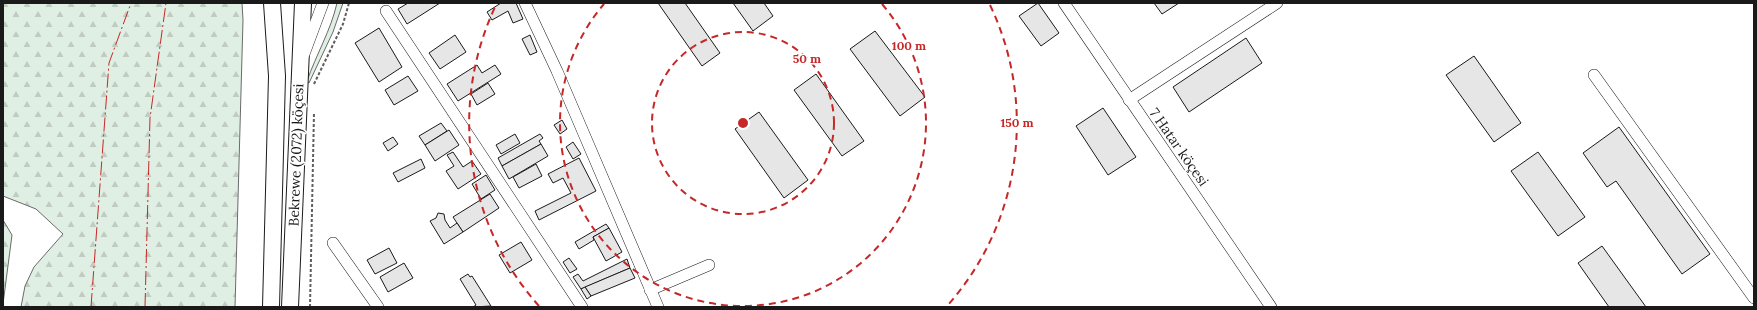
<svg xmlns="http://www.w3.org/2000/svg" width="1757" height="310" viewBox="0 0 1757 310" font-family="Lora,serif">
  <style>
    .green { fill: #e0efe3; stroke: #6a6a6a }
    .forest { fill: url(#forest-firs); stroke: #6a6a6a }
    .building { fill: #e6e6e6; stroke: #1a1a1a }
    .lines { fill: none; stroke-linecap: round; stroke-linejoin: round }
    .street-casing { stroke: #1a1a1a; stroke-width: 12 }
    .secondary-casing { stroke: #1a1a1a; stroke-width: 18 }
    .path { stroke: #5f5f5f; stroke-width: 2; stroke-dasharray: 3 2; stroke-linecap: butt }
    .street { stroke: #fff; stroke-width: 11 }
    .secondary { stroke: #fff; stroke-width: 16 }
    .power { stroke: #c62828; stroke-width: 1; stroke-dasharray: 14 3 2 3; stroke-linecap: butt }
    .ring { fill: none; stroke: #c62828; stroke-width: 2; stroke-dasharray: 7 5 }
    .labels { text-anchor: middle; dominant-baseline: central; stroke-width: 3; stroke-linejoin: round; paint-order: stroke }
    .street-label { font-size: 14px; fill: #1a1a1a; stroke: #fff }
    .centre { fill: #c62828; stroke: #fff; stroke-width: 2 }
    .ring-label { font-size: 12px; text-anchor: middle; font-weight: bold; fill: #c62828; stroke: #fff; stroke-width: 3; stroke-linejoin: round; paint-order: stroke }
  </style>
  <defs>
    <pattern id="forest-firs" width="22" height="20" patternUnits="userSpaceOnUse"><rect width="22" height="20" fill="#e0efe3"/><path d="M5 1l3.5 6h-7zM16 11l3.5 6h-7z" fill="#c0ccc2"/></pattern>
  </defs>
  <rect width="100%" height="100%" fill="#fff"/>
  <path class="green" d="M337 3H343L333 32 309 83 307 81C316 55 331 30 337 3Z"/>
  <g class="forest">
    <path d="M3 3H242L243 20 235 307H21L25 286 34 267 63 234 36 209 3 196Z"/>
    <path d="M3 220 12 235 3 304Z"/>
  </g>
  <g class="building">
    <path d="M408 3H440L407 24 398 9Z"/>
    <path d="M501 3H516L523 19 513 23 508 11 492 20 487 12Z"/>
    <path d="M658 3H685L720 53 702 66Z"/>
    <path d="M733 3H764L773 16 753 31Z"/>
    <path d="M1038 3 1059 33 1041 46 1019 16Z"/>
    <path d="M1154 3H1179L1162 14Z"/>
    <path d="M379 28 402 67 379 82 355 43Z"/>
    <path d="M875 31 925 97 900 116 850 49Z"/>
    <path d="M455 35 466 52 440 69 429 53Z"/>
    <path d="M530 35 537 52 530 55 522 39Z"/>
    <path d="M1246 38 1262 63 1189 112 1173 87Z"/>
    <path d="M1474 56 1521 123 1494 142 1446 75Z"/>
    <path d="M477 65 482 73 495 65 501 74 458 101 447 84Z"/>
    <path d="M816 74 864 141 842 156 794 90Z"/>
    <path d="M408 76 418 91 394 105 385 90Z"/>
    <path d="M488 83 495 94 477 105 471 94Z"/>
    <path d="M1103 108 1136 157 1108 175 1076 126Z"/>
    <path d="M759 112 808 180 784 198 735 129Z"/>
    <path d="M562 120 567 129 560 134 554 125Z"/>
    <path d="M441 123 447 131 425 145 419 136Z"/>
    <path d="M1619 127 1710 254 1682 274 1616 181 1607 187 1583 153Z"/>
    <path d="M449 130 459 145 435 161 425 145Z"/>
    <path d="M515 134 520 143 501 154 496 145Z"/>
    <path d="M540 134 543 138 539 141 541 144 502 166 498 158Z"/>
    <path d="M393 137 398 144 388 151 383 143Z"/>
    <path d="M573 142 581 154 573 159 566 147Z"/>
    <path d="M541 144 548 156 509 179 502 166Z"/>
    <path d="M453 152 463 167 472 161 481 174 458 189 446 171 454 166 447 155Z"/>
    <path d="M1538 152 1585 217 1558 236 1511 171Z"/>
    <path d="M579 158 596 191 539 220 535 211 571 193 563 178 553 183 548 174Z"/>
    <path d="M421 159 425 168 398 182 393 173Z"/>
    <path d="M536 164 542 176 519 188 513 177Z"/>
    <path d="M486 175 495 190 481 199 472 184Z"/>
    <path d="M490 194 499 208 463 232 453 217Z"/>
    <path d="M438 213 444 214 445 220 450 228 457 223 463 232 444 244 430 221 436 218Z"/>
    <path d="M606 224 609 228 593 237 594 240 579 249 575 242Z"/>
    <path d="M609 228 622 252 606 261 593 237Z"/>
    <path d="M521 242 532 260 510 273 499 255Z"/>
    <path d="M1602 246 1646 307H1609L1578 263Z"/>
    <path d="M389 248 397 263 375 274 367 260Z"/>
    <path d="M569 258 577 269 570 273 563 262Z"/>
    <path d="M627 259 630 268 581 289 573 277 578 274 583 281Z"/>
    <path d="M404 263 413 278 388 292 380 277Z"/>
    <path d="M630 268 635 278 591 296 585 287Z"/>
    <path d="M468 274 470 277 472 276 491 306 473 307 476 305 460 279Z"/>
    <path d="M585 287 591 296 587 299 581 289Z"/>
  </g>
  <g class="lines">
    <defs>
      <g id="street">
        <path d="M525 3 557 71 658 307"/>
        <path d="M1064 3 1271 307"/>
        <path d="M386 11 582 307"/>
        <path d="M304 54 323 3"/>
        <path d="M1594 75 1754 298"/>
        <path d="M1129 100 1277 3"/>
        <path d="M333 243 378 307"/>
        <path d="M650 290 709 265"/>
      </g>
      <g id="secondary">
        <path d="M271 307 277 76 272 3"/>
        <path d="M290 307 303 3"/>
      </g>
    </defs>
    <use href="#street" class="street-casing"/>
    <use href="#secondary" class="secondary-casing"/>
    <g class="path">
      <path d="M314 84 343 24 349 3"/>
      <path d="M310 307 314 112"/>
    </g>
    <use href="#street" class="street"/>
    <use href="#secondary" class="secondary"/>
    <g class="power">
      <path d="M91 307 109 63 131 3"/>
      <path d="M145 307 150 118 166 3"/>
    </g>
  </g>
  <g class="ring">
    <circle cx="743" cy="123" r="91"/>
    <path d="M882 4A183 183 0 1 1 604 4"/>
    <path d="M539 306A274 274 0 0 1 496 5M990 5A274 274 0 0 1 947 306"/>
  </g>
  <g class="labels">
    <g class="street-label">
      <text transform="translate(1179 147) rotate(55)">7 Hatar köçesi</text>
      <text transform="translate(296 155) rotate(-88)">Bekrewe (2072) köçesi</text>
    </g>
  </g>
  <circle cx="743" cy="123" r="6" class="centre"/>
  <g class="ring-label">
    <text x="909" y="50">100 m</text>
    <text x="807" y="63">50 m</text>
    <text x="1017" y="127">150 m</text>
  </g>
  <rect width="1757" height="310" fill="none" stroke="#1a1a1a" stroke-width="8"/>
</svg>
